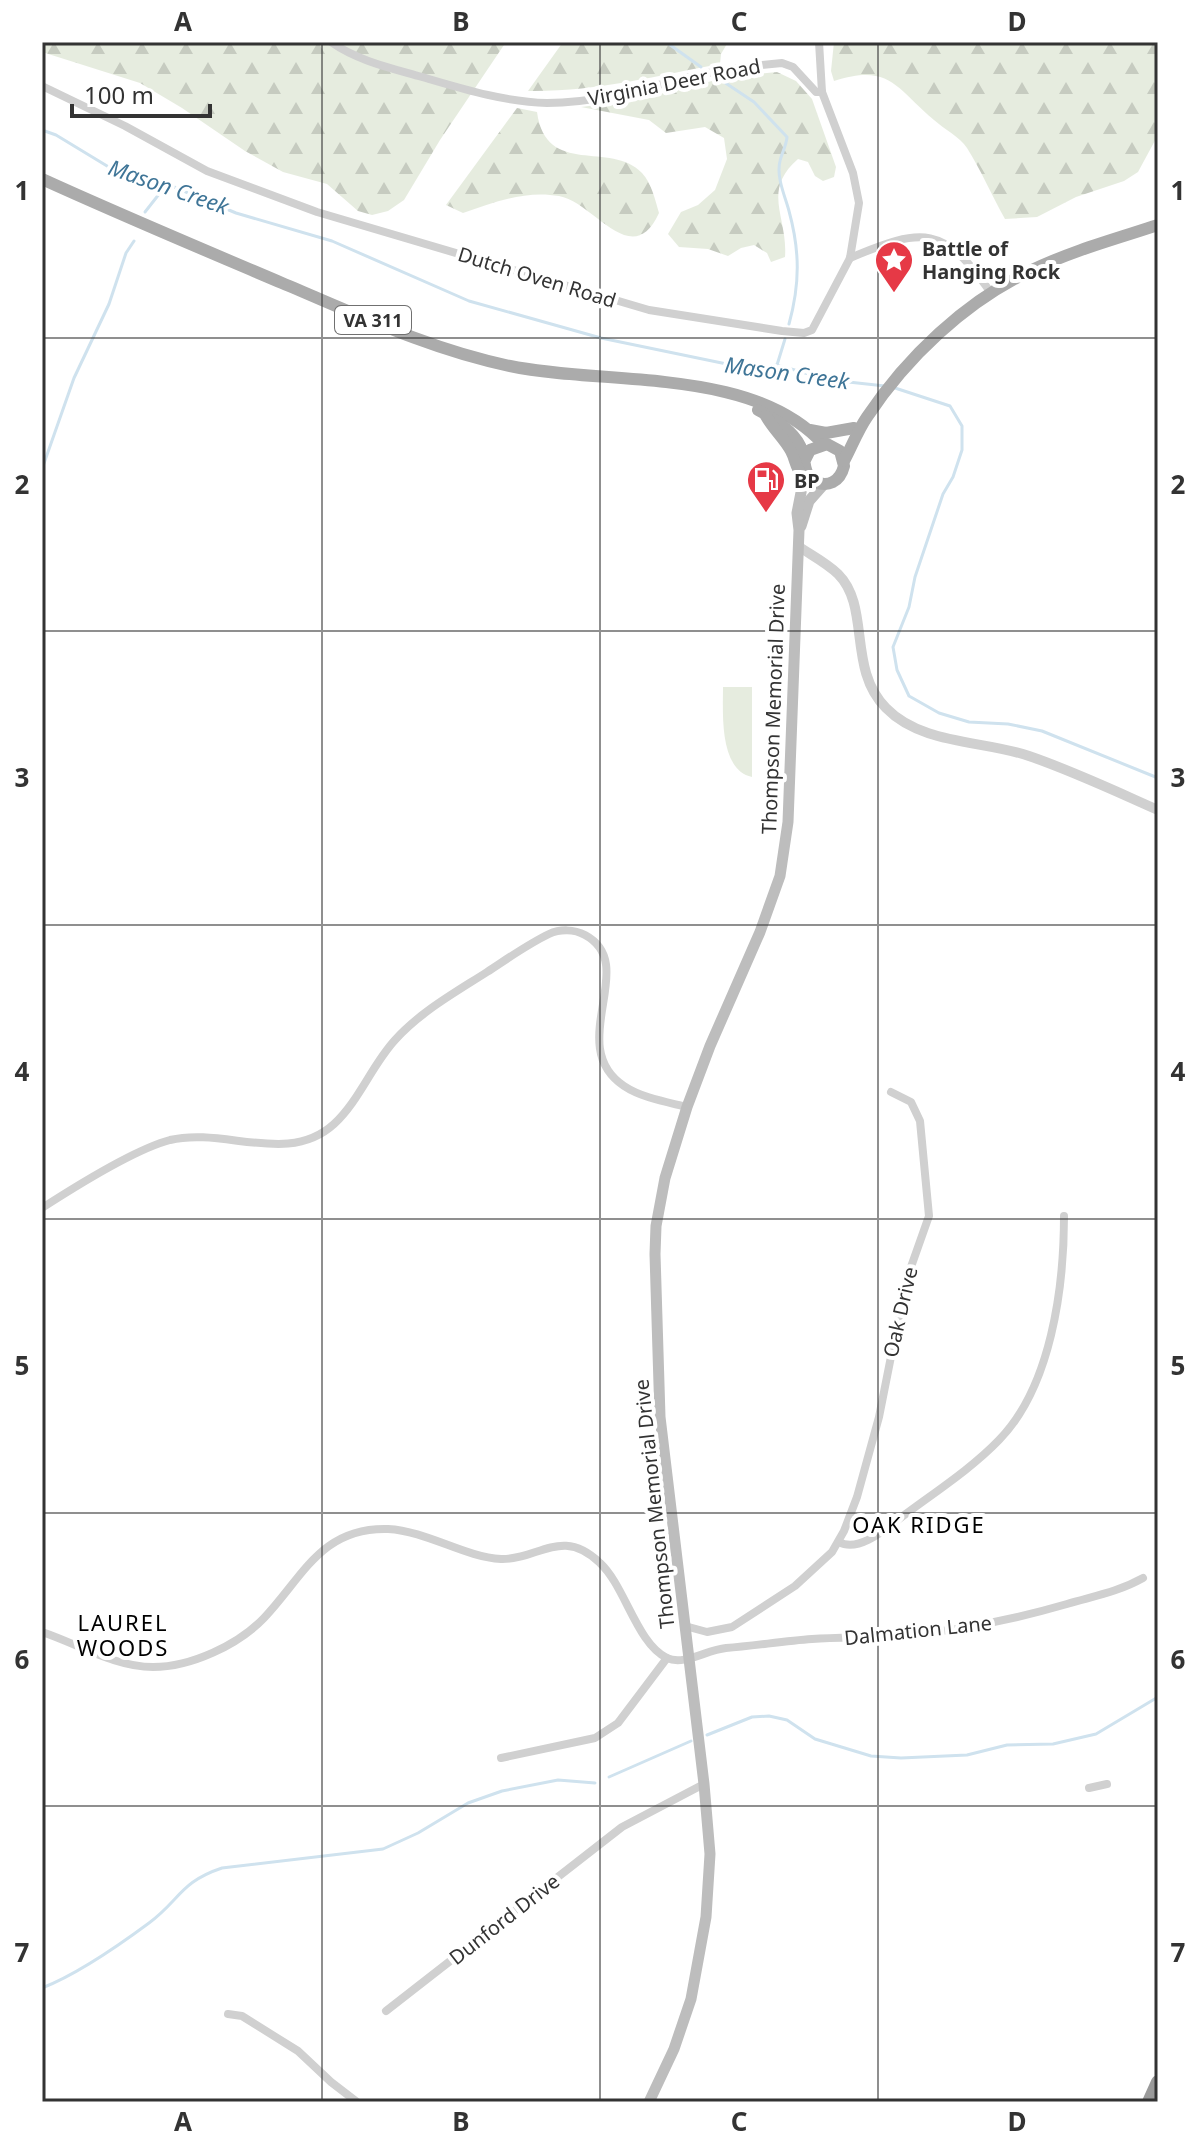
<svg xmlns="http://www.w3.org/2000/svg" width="1200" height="2144" viewBox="0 0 1200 2144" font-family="'Noto Sans',sans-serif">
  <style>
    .green { fill: #e6ecdf }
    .forest { fill: url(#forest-firs) }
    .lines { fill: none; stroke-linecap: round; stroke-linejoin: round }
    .stream { stroke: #cfe2ee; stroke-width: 3 }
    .minor { stroke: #d0d0d0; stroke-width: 8 }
    .tertiary { stroke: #d0d0d0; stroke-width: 10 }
    .secondary { stroke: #bdbdbd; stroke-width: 11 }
    .primary { stroke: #ababab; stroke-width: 12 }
    .motorway { stroke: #9a9a9a; stroke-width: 14 }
    .grid { fill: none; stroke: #333; stroke-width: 2; stroke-opacity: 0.55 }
    .labels { text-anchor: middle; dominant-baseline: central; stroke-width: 8; stroke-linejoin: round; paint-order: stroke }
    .shield { fill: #fff; stroke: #707070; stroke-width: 2 }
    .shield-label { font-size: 18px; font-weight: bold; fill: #333 }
    .street-label { font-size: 20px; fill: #333; stroke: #fff }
    .poi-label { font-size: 20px; font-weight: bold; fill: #333; stroke: #fff; text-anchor: start }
    .water-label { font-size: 22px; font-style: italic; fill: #3f7597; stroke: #fff }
    .neighbourhood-label { font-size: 22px; letter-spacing: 2px; fill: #000; stroke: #fff }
    .neatline { fill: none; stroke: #333; stroke-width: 3 }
    .grid-label { font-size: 26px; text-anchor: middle; font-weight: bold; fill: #333 }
  </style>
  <defs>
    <pattern id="forest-firs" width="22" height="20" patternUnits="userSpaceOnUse" patternTransform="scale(2)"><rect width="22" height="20" fill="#e6ecdf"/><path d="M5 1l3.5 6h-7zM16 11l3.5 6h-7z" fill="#c6cbc0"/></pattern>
  </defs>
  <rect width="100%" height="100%" fill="#fff"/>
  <path class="green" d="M723 687H752V777C719 770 723 713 723 687Z"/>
  <g class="forest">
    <path d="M42 42H506L440 140 404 200 388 211 372 215 358 211 327 184 283 172 245 151 182 108 140 83 42 52Z"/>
    <path d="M563 42H728L721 54 720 64C654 76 596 92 528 91Z"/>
    <path d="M834 42H1158V135L1138 172 1124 181 1076 197 1037 217 1005 219C992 196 981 170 967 148 960 137 944 129 934 120 896 88 890 63 834 81L831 71Z"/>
    <path d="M777 72 796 81 812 99 836 167 834 177 823 181 815 176 808 162 798 159C761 191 788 217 785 257L771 262 767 253 754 245 741 248 728 256 708 249 679 247 668 234 681 212 698 205 715 190 727 159 724 138 705 127 666 133 649 120 581 107 636 100 728 77Z"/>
    <path d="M517 108 537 112C546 178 611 140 642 173 652 184 655 200 659 213 632 272 594 202 559 196 526 190 494 202 463 213L446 205Z"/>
  </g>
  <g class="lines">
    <g class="stream">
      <path d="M666 42 701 67"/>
      <path d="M718 78 754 102 787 137C786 147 782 152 780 161 776 177 785 196 789 211 800 251 800 284 789 324"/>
      <path d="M42 130 56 135 112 169 167 184 236 213 332 241 469 301 601 338 746 368 777 365 830 380 885 386"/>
      <path d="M145 212 167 184"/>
      <path d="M777 365 785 339"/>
      <path d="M892 387 950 406 962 426V450L953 477 943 494 915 577 909 607 893 647 897 670 909 696 939 713 969 722 1008 724 1042 731 1158 778"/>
      <path d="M42 469 74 378 109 304 126 253 134 241"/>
      <path d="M707 1735 752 1717 769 1716 787 1720 815 1739 871 1756 901 1758 967 1755 1007 1745 1053 1744 1096 1734 1158 1697"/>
      <path d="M609 1777 691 1741"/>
      <path d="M42 1988C78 1974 118 1946 149 1923 180 1900 180 1882 222 1868L383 1849 418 1833 468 1803 502 1791 558 1780 595 1783"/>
    </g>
    <g class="minor">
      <path d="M331 42C358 61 391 68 422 77 463 89 505 102 547 103 595 103 640 90 685 78 717 70 749 66 782 63L793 67 816 92H822"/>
      <path d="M42 86 125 126 207 171 317 212 649 310 782 331 804 333 812 330 850 258 859 203 853 173 822 92 819 42"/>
      <path d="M850 258C923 227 944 225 991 293"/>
      <path d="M42 1208C73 1188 136 1149 170 1140 225 1127 288 1166 334 1124 359 1101 372 1065 395 1040 420 1012 456 992 487 972 507 959 528 944 549 934 560 929 574 929 585 935 641 965 563 1045 624 1086 642 1098 667 1102 687 1107"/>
      <path d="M839 1542C859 1553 887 1528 903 1516 935 1492 971 1469 999 1440 1051 1387 1064 1288 1064 1216"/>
      <path d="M685 1626 707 1632 732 1627 795 1586 832 1552 844 1531 857 1497 879 1417 906 1281 929 1216 920 1121 911 1102 891 1092"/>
      <path d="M42 1632C78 1644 115 1667 153 1667 191 1667 238 1645 264 1618 303 1577 321 1527 388 1529 427 1531 464 1557 501 1559 538 1560 562 1526 600 1563 625 1586 637 1644 667 1658 684 1666 706 1650 726 1648 754 1646 783 1641 812 1639 840 1637 869 1638 898 1636 955 1631 1012 1620 1067 1604 1094 1596 1118 1592 1143 1578"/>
      <path d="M501 1758 595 1738 618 1723 667 1658"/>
      <path d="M1089 1788 1107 1784"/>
      <path d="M386 2011 622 1827 704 1784"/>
      <path d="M228 2014 242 2016 298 2051 331 2082 357 2102"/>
    </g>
    <path class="tertiary" d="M798 546C811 555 827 563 838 574 871 607 847 669 886 708 922 745 983 740 1029 756 1073 771 1115 791 1158 810"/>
    <g class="secondary">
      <path d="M801 526 809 501 824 484"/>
      <path d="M649 2102 674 2049 691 1999 706 1917 710 1854 704 1784 660 1417 655 1254 656 1226 665 1178 687 1107 710 1046 760 932 780 876 788 822 799 530 797 513 805 472"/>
    </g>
    <g class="primary">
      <path d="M42 179C121 215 202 249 282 283 356 314 431 350 510 366 605 386 752 366 823 444"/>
      <path d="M758 410C773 418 797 433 802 451 806 463 803 471 813 481 828 488 840 482 844 466L840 451 827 444 810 450 804 462"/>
      <path d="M766 416C773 429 784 438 791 451 796 460 795 468 803 476"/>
      <path d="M810 430 826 433 854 428"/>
      <path d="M844 461C852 446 858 430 867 417 907 357 965 302 1030 271 1071 251 1115 239 1158 225"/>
    </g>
    <path class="motorway" d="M1149 2102 1158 2082"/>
  </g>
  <path class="grid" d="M322 42V2102M600 42V2102M878 42V2102M42 338H1158M42 631H1158M42 925H1158M42 1219H1158M42 1513H1158M42 1806H1158"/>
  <defs>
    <symbol id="sight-pin" viewBox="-11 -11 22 30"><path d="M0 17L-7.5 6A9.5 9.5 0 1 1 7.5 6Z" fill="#e63946" stroke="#fff"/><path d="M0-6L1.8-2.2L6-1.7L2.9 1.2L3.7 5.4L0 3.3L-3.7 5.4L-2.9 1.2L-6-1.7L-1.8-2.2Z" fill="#fff"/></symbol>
    <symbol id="fuel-pin" viewBox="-11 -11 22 30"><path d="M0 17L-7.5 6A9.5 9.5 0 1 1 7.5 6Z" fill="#e63946" stroke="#fff"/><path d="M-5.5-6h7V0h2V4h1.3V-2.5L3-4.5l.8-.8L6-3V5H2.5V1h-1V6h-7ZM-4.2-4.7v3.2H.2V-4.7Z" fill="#fff"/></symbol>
  </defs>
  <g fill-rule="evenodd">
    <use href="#sight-pin" x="872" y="238" width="44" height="60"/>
    <use href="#fuel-pin" x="744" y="458" width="44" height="60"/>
  </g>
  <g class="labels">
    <rect class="shield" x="335" y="306" width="76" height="28" rx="6"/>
    <g class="shield-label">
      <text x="373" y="320">VA 311</text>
    </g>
    <g class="street-label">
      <text transform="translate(674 82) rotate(-11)">Virginia Deer Road</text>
      <text transform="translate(537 277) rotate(17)">Dutch Oven Road</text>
      <text transform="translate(773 709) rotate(-88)">Thompson Memorial Drive</text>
      <text transform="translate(900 1312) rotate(-77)">Oak Drive</text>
      <text transform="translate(654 1504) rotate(-96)">Thompson Memorial Drive</text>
      <text transform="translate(918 1630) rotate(-6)">Dalmation Lane</text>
      <text transform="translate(504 1919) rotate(-38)">Dunford Drive</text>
    </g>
    <g class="poi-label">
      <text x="922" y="248">Battle of<tspan x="922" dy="23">Hanging Rock</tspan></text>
      <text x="794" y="480">BP</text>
    </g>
    <g class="water-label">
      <text transform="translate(169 186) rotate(19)">Mason Creek</text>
      <text transform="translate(787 372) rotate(8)">Mason Creek</text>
    </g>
    <g class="neighbourhood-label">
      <text x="919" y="1524">OAK RIDGE</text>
      <text x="123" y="1622">LAUREL<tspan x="123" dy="25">WOODS</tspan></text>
    </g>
  </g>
  <rect width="1200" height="2144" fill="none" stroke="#ffffff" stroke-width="88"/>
  <path d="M72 104v12h138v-12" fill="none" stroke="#333333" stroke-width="4"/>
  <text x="84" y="104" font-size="24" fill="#333333" stroke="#ffffff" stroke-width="6" paint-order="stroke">100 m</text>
  <rect x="44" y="44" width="1112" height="2056" class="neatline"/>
  <g class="grid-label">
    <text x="183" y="31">A</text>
    <text x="461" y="31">B</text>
    <text x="739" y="31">C</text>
    <text x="1017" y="31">D</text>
    <text x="22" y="200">1</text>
    <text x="1178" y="200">1</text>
    <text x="22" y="494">2</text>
    <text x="1178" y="494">2</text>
    <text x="22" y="787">3</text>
    <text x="1178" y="787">3</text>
    <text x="22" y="1081">4</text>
    <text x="1178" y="1081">4</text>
    <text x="22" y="1375">5</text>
    <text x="1178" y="1375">5</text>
    <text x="22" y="1669">6</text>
    <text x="1178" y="1669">6</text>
    <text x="22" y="1962">7</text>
    <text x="1178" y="1962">7</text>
    <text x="183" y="2131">A</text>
    <text x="461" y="2131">B</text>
    <text x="739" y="2131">C</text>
    <text x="1017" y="2131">D</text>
  </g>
</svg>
